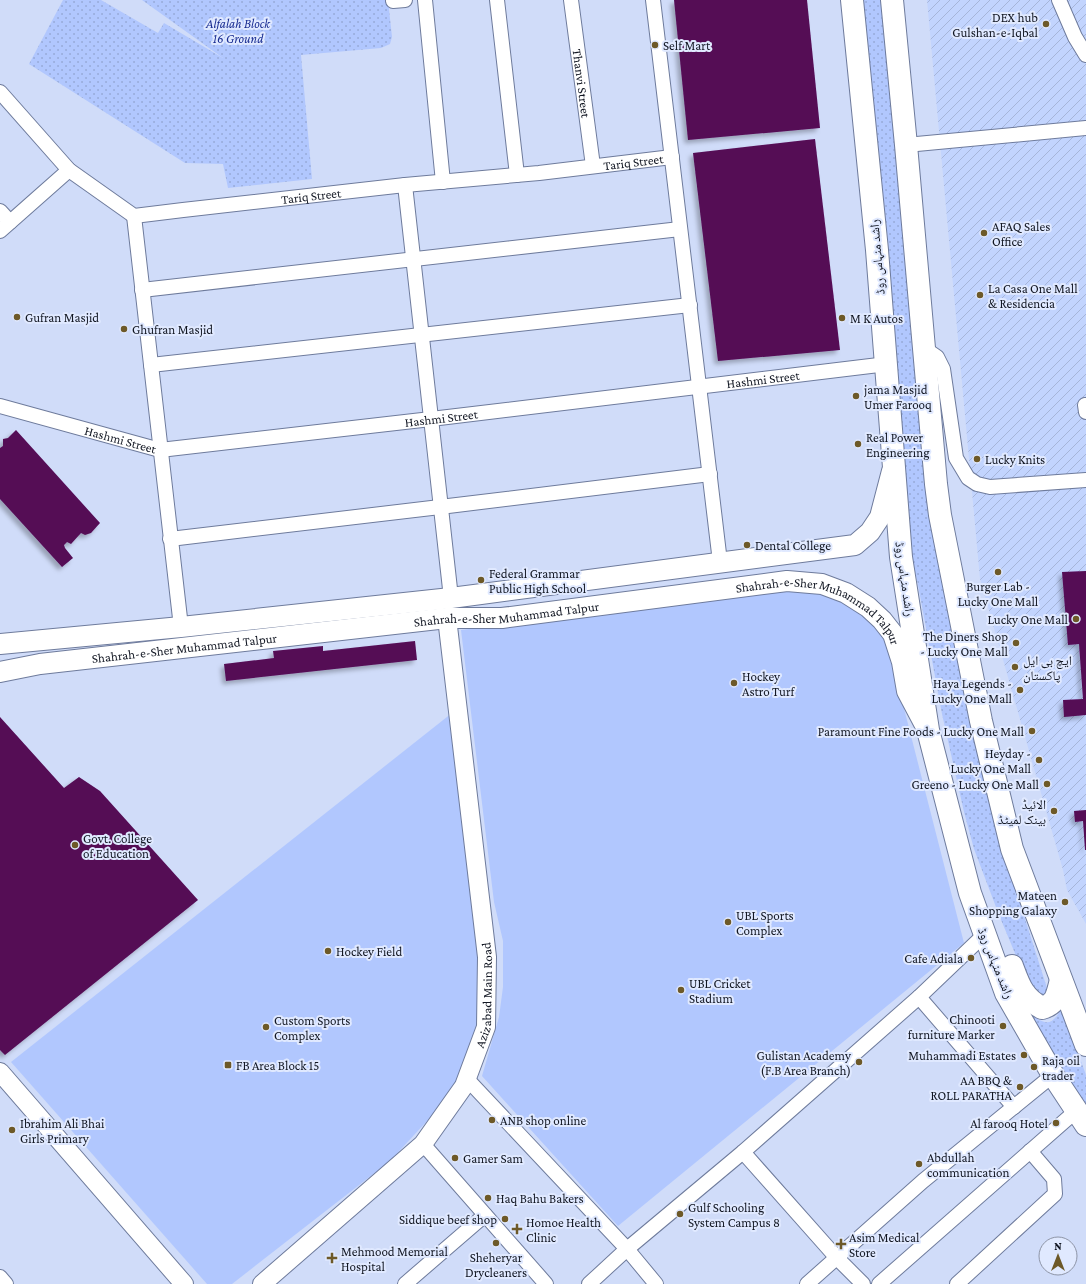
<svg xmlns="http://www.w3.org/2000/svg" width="1086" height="1284" viewBox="0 0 1086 1284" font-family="'Crimson Pro','Noto Naskh Arabic',serif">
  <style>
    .industrial { fill: url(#industrial-furrows) }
    .green { fill: url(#green-dots) }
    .pitch { fill: #b1c7fe }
    .building { fill: #540a55; filter: url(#shadow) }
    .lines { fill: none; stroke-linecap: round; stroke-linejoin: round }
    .minor-casing { stroke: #6e7b9c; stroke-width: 16 }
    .tertiary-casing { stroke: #6e7b9c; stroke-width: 20 }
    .secondary-casing { stroke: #6e7b9c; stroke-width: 22 }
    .primary-casing { stroke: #6e7b9c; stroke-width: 24 }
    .minor { stroke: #fff; stroke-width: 14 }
    .tertiary { stroke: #fff; stroke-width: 18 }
    .secondary { stroke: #fff; stroke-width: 20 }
    .primary { stroke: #fff; stroke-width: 22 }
    .poi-dot { fill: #6d5928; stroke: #e0e9ff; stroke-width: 1.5 }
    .labels { text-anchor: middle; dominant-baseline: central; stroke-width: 4; stroke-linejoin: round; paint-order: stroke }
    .poi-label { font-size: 13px; fill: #121723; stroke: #e0e9ff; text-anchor: start }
    .park-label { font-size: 13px; font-style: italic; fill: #192d92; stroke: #e0e9ff }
    .street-label { font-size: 13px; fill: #121723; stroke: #e0e9ff }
  </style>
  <defs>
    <pattern id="industrial-furrows" width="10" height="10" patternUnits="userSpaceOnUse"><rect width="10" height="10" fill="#c2d4fe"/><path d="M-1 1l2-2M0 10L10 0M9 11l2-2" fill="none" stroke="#a6b5d9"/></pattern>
    <pattern id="green-dots" width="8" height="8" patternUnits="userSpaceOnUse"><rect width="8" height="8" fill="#b1c7fe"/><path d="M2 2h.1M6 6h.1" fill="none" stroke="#97aad9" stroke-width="1.8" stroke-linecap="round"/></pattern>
    <filter id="shadow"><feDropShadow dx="-3.5" dy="3.5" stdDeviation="2" flood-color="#0004"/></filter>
  </defs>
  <rect width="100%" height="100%" fill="#d0dcf9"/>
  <path class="industrial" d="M927 0H1086V924L1067 890 1063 870 980 579Z"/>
  <g class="green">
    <path d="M63 0H101L158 33 164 23 223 58 142 0H388L392 37 390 44 381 48 301 55 312 179 228 188 223 164 185 163 29 64Z"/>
    <path d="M863 0H882L917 385 1012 878 1047 988 1045 996 1032 994 999 915 974 849 964 812 942 714 918 585 907 536 892 318 889 250Z"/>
    <path d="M1063 1005 1074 1042 1086 1075V1109L1025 1011C1045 1024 1051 1030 1063 1005Z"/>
  </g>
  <g class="pitch">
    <path d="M775 592C786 592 796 591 807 592 836 594 868 616 886 638L964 943 618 1226 482 1076 499 1017 503 987V941L494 902 461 630Z"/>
    <path d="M452 713 482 993 471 1060 440 1107 390 1161 232 1284H207L11 1062Z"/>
  </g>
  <g class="building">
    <path d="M674 0H807L820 128 688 140Z"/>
    <path d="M815 139 840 350 718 361 693 153Z"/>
    <path d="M16 430 100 523 91 533 85 535 81 533 71 544 67 542 64 545 65 548 73 558 62 567 0 499V448L3 446V439L8 438Z"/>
    <path d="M1086 571V715L1064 717 1063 700 1083 699 1079 644 1068 645 1062 572Z"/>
    <path d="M415 641 417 660 226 681 224 664 274 658 273 651 323 646V651Z"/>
    <path d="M0 717 64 788 79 777 100 791 198 900 5 1055 0 1050Z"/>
    <path d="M1086 810V850H1085L1083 821 1075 822 1074 811Z"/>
  </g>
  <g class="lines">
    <defs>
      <g id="minor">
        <path d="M425 0 443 182"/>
        <path d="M497 0 517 175"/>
        <path id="s1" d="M571 0 593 166"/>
        <path d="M653 0 720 562"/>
        <path d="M1059 0 1075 37 1086 55"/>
        <path d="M393 1 405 0"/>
        <path id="s2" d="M0 92 69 170 134 216 183 210 405 185 539 173 672 157"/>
        <path d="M906 145 1086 128"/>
        <path d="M405 185 451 598"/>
        <path d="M0 211 10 222"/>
        <path d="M134 216 181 627"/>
        <path d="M0 231 69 170"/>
        <path d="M142 290 680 229"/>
        <path d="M924 348 937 357 943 369 956 458 968 478 977 484 990 487 1086 480"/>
        <path d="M151 365 690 305"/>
        <path d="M1085 405 1086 412"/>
        <path id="s3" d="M0 406 160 450 431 419 887 364"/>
        <path d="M170 539 440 507 710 474"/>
        <path d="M919 997 1014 1107"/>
        <path d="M467 1079 627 1249 656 1284"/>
        <path d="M423 1144 546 1284"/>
        <path d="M743 1152 837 1258 863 1284"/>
        <path d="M0 1277 6 1284"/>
        <path d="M405 1284 485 1215"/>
        <path d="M589 1284 627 1249 743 1152 919 997 984 935"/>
        <path d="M807 1284 923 1181 1053 1075"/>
        <path d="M879 1284 1076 1111"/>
        <path d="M957 1284 1055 1194 1054 1179 1030 1151"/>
      </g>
      <g id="tertiary">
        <path d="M0 1072 184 1284"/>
        <path id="s4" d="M262 1284 423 1144 464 1086 486 1027 487 957 447 618"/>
      </g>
      <g id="secondary">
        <path d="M0 644 181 627 451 598 855 545 870 532 880 517 892 471"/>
        <path id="s5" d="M0 672 40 664 447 618H502L787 581 822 584 846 593 868 607 882 620 893 634 902 662 907 691 925 725"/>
      </g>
      <g id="primary">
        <path d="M852 0 877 250 901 557 928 730 970 893 1006 993 1053 1075 1086 1125"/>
        <path d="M892 0 906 145 936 484 940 515 981 721 1012 849 1086 1045"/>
        <path d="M1012 966C1019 985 1023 998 1042 1008 1057 1004 1057 994 1061 980"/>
      </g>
    </defs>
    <use href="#minor" class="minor-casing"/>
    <use href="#tertiary" class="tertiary-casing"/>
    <use href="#secondary" class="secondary-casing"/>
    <use href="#primary" class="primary-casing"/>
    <use href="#minor" class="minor"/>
    <use href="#tertiary" class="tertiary"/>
    <use href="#secondary" class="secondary"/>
    <use href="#primary" class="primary"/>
  </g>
  <g class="poi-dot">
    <circle cx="1046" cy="24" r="4"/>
    <circle cx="655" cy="45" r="4"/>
    <circle cx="984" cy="233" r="4"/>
    <circle cx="980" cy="295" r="4"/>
    <circle cx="17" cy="317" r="4"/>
    <circle cx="842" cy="318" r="4"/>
    <circle cx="124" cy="329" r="4"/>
    <circle cx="856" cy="396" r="4"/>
    <circle cx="858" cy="444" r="4"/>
    <circle cx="977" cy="459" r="4"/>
    <circle cx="747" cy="545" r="4"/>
    <circle cx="998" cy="572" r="4"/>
    <circle cx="481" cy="580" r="4"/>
    <circle cx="1076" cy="619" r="4"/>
    <circle cx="1016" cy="643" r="4"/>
    <circle cx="1015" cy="667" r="4"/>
    <circle cx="734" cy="683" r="4"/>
    <circle cx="1020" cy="690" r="4"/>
    <circle cx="1032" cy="731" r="4"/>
    <circle cx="1039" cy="760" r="4"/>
    <circle cx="1047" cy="784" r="4"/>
    <circle cx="1054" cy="811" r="4"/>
    <circle cx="75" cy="845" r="4"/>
    <circle cx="1065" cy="902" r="4"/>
    <circle cx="728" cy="922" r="4"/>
    <circle cx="328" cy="951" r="4"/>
    <circle cx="971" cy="958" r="4"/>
    <circle cx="681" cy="990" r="4"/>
    <circle cx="1003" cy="1026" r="4"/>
    <circle cx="266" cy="1027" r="4"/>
    <circle cx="1024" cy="1055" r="4"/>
    <circle cx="859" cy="1062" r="4"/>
    <rect x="224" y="1061" width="8" height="8" rx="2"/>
    <circle cx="1034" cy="1067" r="4"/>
    <circle cx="1020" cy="1087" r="4"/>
    <circle cx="492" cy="1120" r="4"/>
    <circle cx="1056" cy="1123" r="4"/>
    <circle cx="12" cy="1130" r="4"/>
    <circle cx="455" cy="1158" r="4"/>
    <circle cx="919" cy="1164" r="4"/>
    <circle cx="488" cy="1198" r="4"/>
    <circle cx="680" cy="1214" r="4"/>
    <circle cx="505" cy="1219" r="4"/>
    <path d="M515 1223h4v4h4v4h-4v4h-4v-4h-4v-4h4z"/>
    <circle cx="496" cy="1243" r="4"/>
    <path d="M839 1238h4v4h4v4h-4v4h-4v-4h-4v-4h4z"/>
    <path d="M330 1252h4v4h4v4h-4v4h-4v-4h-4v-4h4z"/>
  </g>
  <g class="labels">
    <g class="poi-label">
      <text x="1038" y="17" text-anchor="end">DEX hub<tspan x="1038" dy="15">Gulshan-e-Iqbal</tspan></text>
      <text x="663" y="45">Self Mart</text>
      <text x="992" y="226">AFAQ Sales<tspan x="992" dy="15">Office</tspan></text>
      <text x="988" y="288">La Casa One Mall<tspan x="988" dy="15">&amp; Residencia</tspan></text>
      <text x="25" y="317">Gufran Masjid</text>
      <text x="850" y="318">M K Autos</text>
      <text x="132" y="329">Ghufran Masjid</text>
      <text x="864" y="389">jama Masjid<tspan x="864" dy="15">Umer Farooq</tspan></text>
      <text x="866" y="437">Real Power<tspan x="866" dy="15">Engineering</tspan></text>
      <text x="985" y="459">Lucky Knits</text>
      <text x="755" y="545">Dental College</text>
      <text x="489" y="573">Federal Grammar<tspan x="489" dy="15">Public High School</tspan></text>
      <text x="998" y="586" text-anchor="middle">Burger Lab -<tspan x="998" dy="15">Lucky One Mall</tspan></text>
      <text x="1068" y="619" text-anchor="end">Lucky One Mall</text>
      <text x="1008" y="636" text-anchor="end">The Diners Shop<tspan x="1008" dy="15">- Lucky One Mall</tspan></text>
      <text x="1023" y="660">ایچ بی ایل<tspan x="1023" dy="15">پاکستان</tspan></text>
      <text x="742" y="676">Hockey<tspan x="742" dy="15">Astro Turf</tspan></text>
      <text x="1012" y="683" text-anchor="end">Haya Legends -<tspan x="1012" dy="15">Lucky One Mall</tspan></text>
      <text x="1024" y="731" text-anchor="end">Paramount Fine Foods - Lucky One Mall</text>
      <text x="1031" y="753" text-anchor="end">Heyday -<tspan x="1031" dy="15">Lucky One Mall</tspan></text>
      <text x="1039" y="784" text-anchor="end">Greeno - Lucky One Mall</text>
      <text x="1046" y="804" text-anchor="end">الائیڈ<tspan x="1046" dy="15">بینک لمیٹڈ</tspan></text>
      <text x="83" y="838">Govt. College<tspan x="83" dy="15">of Education</tspan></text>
      <text x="1057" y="895" text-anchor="end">Mateen<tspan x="1057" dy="15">Shopping Galaxy</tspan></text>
      <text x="736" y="915">UBL Sports<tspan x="736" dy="15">Complex</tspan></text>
      <text x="336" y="951">Hockey Field</text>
      <text x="963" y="958" text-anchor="end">Cafe Adiala</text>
      <text x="689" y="983">UBL Cricket<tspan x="689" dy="15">Stadium</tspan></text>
      <text x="995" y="1019" text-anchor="end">Chinooti<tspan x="995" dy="15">furniture Marker</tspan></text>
      <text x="274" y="1020">Custom Sports<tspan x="274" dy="15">Complex</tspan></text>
      <text x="851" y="1055" text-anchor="end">Gulistan Academy<tspan x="851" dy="15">(F.B Area Branch)</tspan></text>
      <text x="1016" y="1055" text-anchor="end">Muhammadi Estates</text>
      <text x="1042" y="1060">Raja oil<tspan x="1042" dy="15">trader</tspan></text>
      <text x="236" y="1065">FB Area Block 15</text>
      <text x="1012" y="1080" text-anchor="end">AA BBQ &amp;<tspan x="1012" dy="15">ROLL PARATHA</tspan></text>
      <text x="500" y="1120">ANB shop online</text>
      <text x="20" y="1123">Ibrahim Ali Bhai<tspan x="20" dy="15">Girls Primary</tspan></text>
      <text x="1048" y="1123" text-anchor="end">Al farooq Hotel</text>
      <text x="927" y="1157">Abdullah<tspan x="927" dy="15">communication</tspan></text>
      <text x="463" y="1158">Gamer Sam</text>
      <text x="496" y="1198">Haq Bahu Bakers</text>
      <text x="688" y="1207">Gulf Schooling<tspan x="688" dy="15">System Campus 8</tspan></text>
      <text x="497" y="1219" text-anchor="end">Siddique beef shop</text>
      <text x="526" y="1222">Homoe Health<tspan x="526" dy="15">Clinic</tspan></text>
      <text x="849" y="1237">Asim Medical<tspan x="849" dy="15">Store</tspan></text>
      <text x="341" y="1251">Mehmood Memorial<tspan x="341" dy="15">Hospital</tspan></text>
      <text x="496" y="1257" text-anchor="middle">Sheheryar<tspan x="496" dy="15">Drycleaners</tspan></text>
    </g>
    <g class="park-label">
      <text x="238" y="23">Alfalah Block<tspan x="238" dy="15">16 Ground</tspan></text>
    </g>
    <g class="street-label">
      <text stroke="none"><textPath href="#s1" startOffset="84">Thanvi Street</textPath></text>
      <text stroke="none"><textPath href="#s2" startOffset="686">Tariq Street</textPath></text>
      <text stroke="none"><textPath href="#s2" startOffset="362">Tariq Street</textPath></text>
      <text transform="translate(877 257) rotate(-95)">راشد منہاس روڈ</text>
      <text stroke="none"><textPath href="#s3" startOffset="773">Hashmi Street</textPath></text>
      <text stroke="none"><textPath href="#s3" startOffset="449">Hashmi Street</textPath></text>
      <text stroke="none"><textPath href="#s3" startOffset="125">Hashmi Street</textPath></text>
      <text transform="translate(905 579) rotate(82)">راشد منہاس روڈ</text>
      <text stroke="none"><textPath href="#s5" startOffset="510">Shahrah-e-Sher Muhammad Talpur</textPath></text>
      <text stroke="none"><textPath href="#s5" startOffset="834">Shahrah-e-Sher Muhammad Talpur</textPath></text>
      <text stroke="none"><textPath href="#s5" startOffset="186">Shahrah-e-Sher Muhammad Talpur</textPath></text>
      <text transform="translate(996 963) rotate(68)">راشد منہاس روڈ</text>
      <text stroke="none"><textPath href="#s4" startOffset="379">Azizabad Main Road</textPath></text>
    </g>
  </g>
  <g transform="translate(1058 1256)"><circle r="19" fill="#e0e9ff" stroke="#8e95a7"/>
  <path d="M0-3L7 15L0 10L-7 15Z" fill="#6d5928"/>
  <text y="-6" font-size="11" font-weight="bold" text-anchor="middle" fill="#121723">N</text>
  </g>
</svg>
